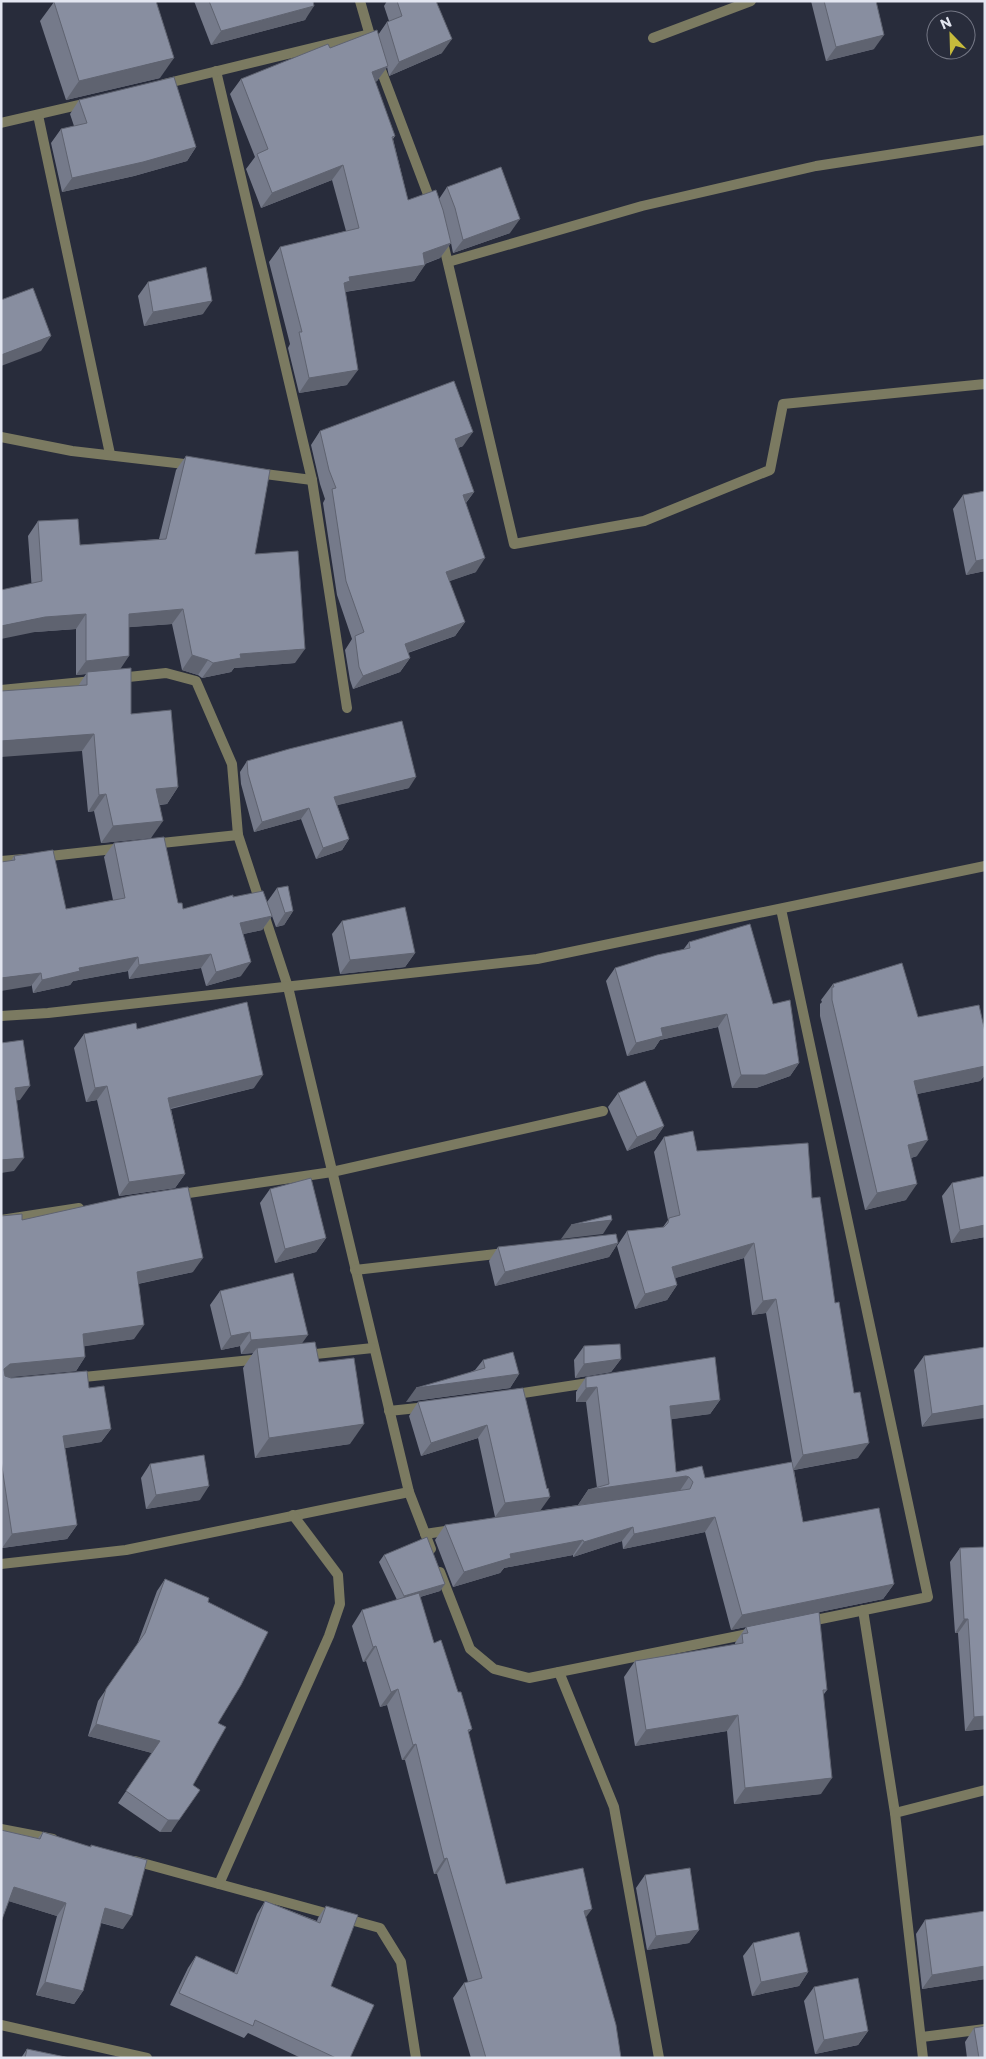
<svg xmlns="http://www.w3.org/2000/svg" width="986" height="2059" viewBox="0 0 986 2059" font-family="Commissioner,sans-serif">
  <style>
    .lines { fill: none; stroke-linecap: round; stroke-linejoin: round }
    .minor { stroke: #7b7a61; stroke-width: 10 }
    .wall { fill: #757a8a }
    .shaded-wall { fill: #5f6370 }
    .building { fill: #888ea0; stroke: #5f6370 }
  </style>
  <rect width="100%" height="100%" fill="#282c3b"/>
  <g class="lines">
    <g class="minor">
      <path d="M360 1 373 46"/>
      <path d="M653 38 751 1"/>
      <path d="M378 62 432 205"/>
      <path d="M216 71 312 480 347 708"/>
      <path d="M164 84 370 34"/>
      <path d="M38 115 110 454"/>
      <path d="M1 123 87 103"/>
      <path d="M442 238 514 544 644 521 770 470 783 404 985 384"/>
      <path d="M448 262 642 206 816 166 985 140"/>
      <path d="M1 437 72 451 193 465"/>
      <path d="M257 473 312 480"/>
      <path d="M119 678 166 673 196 681 232 764 238 835 288 987 409 1492 431 1549"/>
      <path d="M1 690 93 681"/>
      <path d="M152 844 238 835"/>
      <path d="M41 857 123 848"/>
      <path d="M1 861 24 859"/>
      <path d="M781 909 928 1597 806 1622"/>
      <path d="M1 1016 48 1013 537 959 985 866"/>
      <path d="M175 1195 332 1172 603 1111"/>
      <path d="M1 1220 79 1208"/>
      <path d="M355 1270 505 1253"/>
      <path d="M306 1355 373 1348"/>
      <path d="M74 1378 261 1359"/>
      <path d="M510 1395 595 1382"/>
      <path d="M389 1411 427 1407"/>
      <path d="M425 1534 452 1530"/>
      <path d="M1 1564 126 1550 409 1492"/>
      <path d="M440 1572 470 1649 494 1669 529 1678 753 1633"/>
      <path d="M863 1610 895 1813 923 2058"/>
      <path d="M559 1672 614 1807 659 2058"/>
      <path d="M895 1813 985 1790"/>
      <path d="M1 1829 53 1839"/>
      <path d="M135 1861 380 1928 401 1962 416 2058"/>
      <path d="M219 1884 329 1636 340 1604 338 1575 293 1515"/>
      <path d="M1 2025 147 2058"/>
      <path d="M922 2037 985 2029"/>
    </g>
  </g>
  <g class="wall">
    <path d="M194 1H313L305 20 211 45Z"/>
    <path d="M387 1H436L442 53 389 76 387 67 377 81 375 82 395 136 393 139 408 200 439 199 447 187 510 233 453 253 451 243 440 258 425 264 414 281 345 292 347 385 299 393 288 348 290 344 269 262 280 247 346 231 332 180 261 208 246 169 255 157 230 94 241 79 330 48 378 35 387 22 389 21 384 6Z"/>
    <path d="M811 1H876L874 49 826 61Z"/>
    <path d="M54 2 160 78 66 100 40 21Z"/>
    <path d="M79 100 196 147 187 161 134 176 62 192 51 143 61 129 74 126 70 114Z"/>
    <path d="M148 282 203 314 144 326 138 296Z"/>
    <path d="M320 431 463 446 458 448 474 492 466 503 476 572 449 581 465 622 455 636 408 653 410 658 400 672 353 689 350 680 345 650 352 639 337 595 323 503 325 499 320 484 311 445Z"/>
    <path d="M186 456 255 554 295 663 234 668 231 672 202 678 198 675 182 670 172 624 129 627 120 669 131 714 178 787 167 804 160 805 151 838 101 843 94 811 88 812 82 751 78 686 86 674 76 675V629L35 632 28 536 38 521 80 545 159 539 176 470Z"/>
    <path d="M985 491V571L966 575 953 509 963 495Z"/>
    <path d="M247 761 409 788 337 805 349 839 342 850 316 859 301 819 254 832 241 784 240 772Z"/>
    <path d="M114 843 178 903 183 909 233 897 272 916 262 930 243 934 241 976 206 986 201 968 129 979 128 971 73 981 70 985 33 993 11 861 14 856 66 909 113 900 104 857Z"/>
    <path d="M277 888 293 911 284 925 276 927 267 902Z"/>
    <path d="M342 921 415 953 405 967 340 974 332 934Z"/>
    <path d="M689 942 773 1004 799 1063 790 1076 756 1088H732L718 1027 660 1040 654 1049 627 1056 606 981 615 968 683 950Z"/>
    <path d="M833 984 918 1017 985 1032V1075L980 1081 917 1094V1156L911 1158 906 1200 865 1210 820 1016V1004L822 1002 821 1000Z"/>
    <path d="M137 1029 254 1088 171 1109 185 1174 175 1188 119 1196 97 1100 86 1102 74 1048 84 1034Z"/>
    <path d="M618 1093 664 1126 655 1139 627 1151 608 1107Z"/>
    <path d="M664 1137 812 1198 858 1458 794 1470 803 1522 894 1584 883 1599 731 1630 705 1532 623 1549 622 1541 573 1557V1555L504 1568 500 1573 453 1587 435 1540 445 1525 578 1505 588 1490 597 1488 586 1402H576V1392L586 1377 720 1400 710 1414 671 1419 676 1472 705 1478 792 1462 766 1313 752 1315 744 1258 675 1278 677 1285 667 1300 635 1309 617 1246 627 1231 663 1227 668 1220 654 1152Z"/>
    <path d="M952 1183 985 1237 951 1243 942 1196Z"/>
    <path d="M270 1189 326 1238 316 1252 275 1263 260 1203Z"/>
    <path d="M1 1216 22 1220 193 1272 138 1284 134 1339 84 1346 85 1357 76 1371 9 1377 89 1388 111 1429 101 1442 65 1448 77 1525 67 1539 2 1548 1 1544Z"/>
    <path d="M618 1243 609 1257 495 1286 489 1261 498 1247Z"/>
    <path d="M220 1291 301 1344 319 1362 350 1444 255 1458 243 1368 253 1353 241 1354 240 1346 221 1350 210 1305Z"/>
    <path d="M584 1346 621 1359 611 1372 575 1378 574 1360Z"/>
    <path d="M985 1347 922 1427 914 1370 924 1356Z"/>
    <path d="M483 1360 519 1374 510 1388 406 1402 475 1370Z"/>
    <path d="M523 1388 540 1511 495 1517 478 1438 421 1456 409 1416 418 1402Z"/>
    <path d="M150 1464 200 1500 146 1509 141 1478Z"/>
    <path d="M985 1547V1729L965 1731 958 1633H955L950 1562 960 1548Z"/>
    <path d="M384 1555 445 1584 440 1591 420 1597 434 1643 458 1692 472 1729 468 1733 506 1884 586 1918 621 2058H471L453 1998 464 1983 468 1982 437 1874H434L405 1760H402L387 1705 380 1707 366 1661 363 1662 352 1626 362 1610 397 1600 379 1562Z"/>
    <path d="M165 1579 208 1602 218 1723 193 1785 171 1832H160L118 1803 152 1753 88 1736 98 1701 137 1645 157 1591Z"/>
    <path d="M746 1627 827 1690 824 1694 821 1794 734 1804 727 1731 635 1746 624 1677 635 1661 735 1645V1643Z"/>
    <path d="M1 1830 38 1838 43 1832 90 1847 91 1845 123 1929 101 1923 83 1991 74 2004 36 1995 57 1916 9 1901Z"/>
    <path d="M645 1875 699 1930 689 1943 647 1950 636 1888Z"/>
    <path d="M265 1901 317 1921 318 1918 326 1906 331 1986 350 2058H301L248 2033 244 2038 170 2005 188 1968 196 1956 234 1973 257 1914Z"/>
    <path d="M985 1911V1979L922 1989 916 1934 925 1920Z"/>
    <path d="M753 1943 808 1972 799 1986 752 1996 743 1956Z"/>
    <path d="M814 1987 868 2031 858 2045 815 2054 804 2001Z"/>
    <path d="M974 2028 985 2058H967L965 2042Z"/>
    <path d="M27 2049 70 2058H21Z"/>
  </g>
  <g class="shaded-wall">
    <path d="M314 6 305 20 211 45 221 31Z"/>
    <path d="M884 35 874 49 826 61 836 47Z"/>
    <path d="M452 39 442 53 389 76 399 62Z"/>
    <path d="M174 58 160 78 66 100 79 81Z"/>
    <path d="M388 66 377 81 361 88 372 72Z"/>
    <path d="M196 147 187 161 134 176 62 192 72 178Z"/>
    <path d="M343 165 332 180 261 208 272 193Z"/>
    <path d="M520 219 510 233 453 253 463 240Z"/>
    <path d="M451 243 440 258 418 266 425 265 414 281 343 292 344 283 349 277 423 253Z"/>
    <path d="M212 301 203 314 144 326 153 312Z"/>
    <path d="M51 336 41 351 1 366V355Z"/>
    <path d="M358 370 347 385 299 393 309 378Z"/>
    <path d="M473 432 463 446 445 453 455 439Z"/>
    <path d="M474 492 464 505 463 495Z"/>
    <path d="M485 558 476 572 436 586 446 572Z"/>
    <path d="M985 559V571L966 575 976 561Z"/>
    <path d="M183 609 172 624 119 628 129 614Z"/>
    <path d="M86 614 76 629 35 632 1 639V626L45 617Z"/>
    <path d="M465 622 455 636 395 657 405 644Z"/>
    <path d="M305 649 295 663 234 668 231 672 202 678 213 663 240 654Z"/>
    <path d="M192 655 208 660 198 675 182 670Z"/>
    <path d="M129 656 119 671 87 672 86 674 76 675 86 661Z"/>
    <path d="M410 658 400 672 353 689 363 676Z"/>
    <path d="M94 734 82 751 1 757V741Z"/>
    <path d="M416 777 409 788 326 808 334 797Z"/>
    <path d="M178 787 167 804 145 806 156 789Z"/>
    <path d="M106 794 94 811 88 812 99 795Z"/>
    <path d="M309 808 301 819 254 832 262 822Z"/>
    <path d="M163 821 151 838 101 843 113 826Z"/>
    <path d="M349 839 342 850 316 859 323 848Z"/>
    <path d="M293 911 284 925 276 927 285 913Z"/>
    <path d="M272 916 262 930 231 937 240 923Z"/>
    <path d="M415 953 405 967 340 974 350 960Z"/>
    <path d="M211 954 201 968 129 979 139 965Z"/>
    <path d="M138 957 128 971 73 981 70 985 33 993 42 980 79 968Z"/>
    <path d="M251 962 241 976 206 986 216 972Z"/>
    <path d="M41 973 31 986 1 991V978Z"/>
    <path d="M727 1014 718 1027 660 1040 654 1049 627 1056 636 1043 661 1028Z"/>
    <path d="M799 1063 790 1076 756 1088H732L741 1075Z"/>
    <path d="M985 1066V1075L980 1081 903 1097 914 1081Z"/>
    <path d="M263 1075 254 1088 159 1111 168 1098Z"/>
    <path d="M30 1086 20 1100 6 1102 15 1088Z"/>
    <path d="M107 1086 97 1100 86 1102 95 1088Z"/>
    <path d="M664 1126 655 1139 627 1151 637 1137Z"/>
    <path d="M928 1140 917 1156 897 1162 908 1145Z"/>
    <path d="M24 1158 14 1171 1 1173V1160Z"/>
    <path d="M185 1174 175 1188 119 1196 129 1182Z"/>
    <path d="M917 1184 906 1200 865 1210 877 1193Z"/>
    <path d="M612 1220 603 1234 561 1239 571 1225Z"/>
    <path d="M985 1225V1237L951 1243 960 1230Z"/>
    <path d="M326 1238 316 1252 275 1263 285 1249Z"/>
    <path d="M618 1243 609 1257 495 1286 505 1272Z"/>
    <path d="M754 1243 744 1258 662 1282 672 1267Z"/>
    <path d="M203 1258 193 1272 127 1286 137 1272Z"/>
    <path d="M677 1285 667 1300 635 1309 645 1294Z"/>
    <path d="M776 1299 766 1313 752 1315 763 1301Z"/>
    <path d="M144 1325 134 1339 73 1348 83 1334Z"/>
    <path d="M250 1332 240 1346 221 1350 231 1336Z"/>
    <path d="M308 1335 298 1349 257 1348 253 1353 241 1354 251 1340Z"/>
    <path d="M85 1357 76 1371 1 1378 4 1369 10 1364Z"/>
    <path d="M621 1359 611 1372 575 1378 584 1364Z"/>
    <path d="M519 1374 510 1388 406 1402 416 1388Z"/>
    <path d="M597 1387 586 1402H576L586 1388Z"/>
    <path d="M720 1400 710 1414 659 1421 670 1406Z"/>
    <path d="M985 1405V1418L922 1427 932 1414Z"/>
    <path d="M364 1424 350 1444 255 1458 269 1438Z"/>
    <path d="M487 1425 478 1438 421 1456 431 1443Z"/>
    <path d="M111 1429 101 1442 53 1450 63 1436Z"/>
    <path d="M869 1443 858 1458 793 1470 803 1455Z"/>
    <path d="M686 1476 689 1477 679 1492 578 1505 588 1490Z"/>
    <path d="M209 1486 200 1500 146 1509 156 1495Z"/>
    <path d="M550 1497 540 1511 495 1517 505 1503Z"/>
    <path d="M715 1517 705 1532 623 1549 634 1534Z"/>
    <path d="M77 1525 67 1539 2 1548 12 1534Z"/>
    <path d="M633 1527 622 1541 573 1557 584 1542Z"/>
    <path d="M583 1540 573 1555 504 1568 500 1573 453 1587 464 1572 510 1554Z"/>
    <path d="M445 1584 440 1591 399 1603 404 1596Z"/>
    <path d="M894 1584 883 1599 731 1630 742 1615Z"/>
    <path d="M964 1619H968L958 1633H955Z"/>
    <path d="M376 1646 366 1661 363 1662 373 1647Z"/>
    <path d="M398 1689 387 1705 380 1707 391 1692Z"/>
    <path d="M738 1715 727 1731 635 1746 646 1730Z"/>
    <path d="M985 1716V1729L965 1731 974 1717Z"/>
    <path d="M96 1724 160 1741 152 1753 88 1736Z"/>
    <path d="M416 1744 405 1760H402L413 1745Z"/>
    <path d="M832 1778 821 1794 734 1804 745 1788Z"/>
    <path d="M168 1820H179L171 1832H160Z"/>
    <path d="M447 1858 437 1874H434L444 1859Z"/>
    <path d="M14 1887 66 1903 57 1916 5 1900Z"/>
    <path d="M105 1908 132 1916 123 1929 96 1921Z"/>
    <path d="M592 1909 581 1924 584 1911Z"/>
    <path d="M699 1930 689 1943 647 1950 656 1936Z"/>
    <path d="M985 1966V1979L922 1989 932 1975Z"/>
    <path d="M808 1972 799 1986 752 1996 761 1982Z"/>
    <path d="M45 1982 83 1991 74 2004 36 1995Z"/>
    <path d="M868 2031 858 2045 815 2054 824 2040Z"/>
  </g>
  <g class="building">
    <path d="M56 1H156L174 58 79 81 54 2Z"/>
    <path d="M209 1H313L314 6 221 31Z"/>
    <path d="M397 1H436L452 39 399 62 387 22 402 16Z"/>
    <path d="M824 1H876L884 35 836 47Z"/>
    <path d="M377 30 388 66 372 72 395 136 392 137 408 200 436 190 443 210 451 243 423 253 425 265 349 277 350 281 344 283 358 370 309 378 299 332H302L280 247 359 228 343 165 272 193 257 154 268 149 241 79 328 44 330 48Z"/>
    <path d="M174 77 196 147 143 162 72 178 61 129 87 123 79 100Z"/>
    <path d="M501 167 520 219 463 240 455 208 447 187Z"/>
    <path d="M206 267 212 301 153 312 148 282Z"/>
    <path d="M33 288 51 336 1 355V300Z"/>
    <path d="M454 381 473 432 455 439 474 492 463 495 485 558 446 572 465 622 405 644 410 658 363 676 359 667 355 636 364 632 346 581 332 489 336 488 329 470 320 431Z"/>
    <path d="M186 456 270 470 255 554 298 551 305 649 240 654 241 658 213 663 208 660 192 655 183 609 129 614V656L86 661V614L45 617 1 626V590L42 581 38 521 78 519 80 545 166 539Z"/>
    <path d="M985 491V559L976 561 963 495Z"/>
    <path d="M131 668V714L171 710 178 787 156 789 163 821 113 826 106 794 99 795 94 734 1 741V691L87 685V672Z"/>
    <path d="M402 721 416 777 334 797 349 839 323 848 309 808 262 822 248 774 247 761 289 749Z"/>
    <path d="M164 837 178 903H182L183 909 233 895V897L263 891 272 916 240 923 251 962 216 972 211 954 139 965 138 957 79 968 80 971 42 980 41 973 1 978V862L15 860 14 856 53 850 66 909 125 898 114 843Z"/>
    <path d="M288 886 293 911 285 913 277 888Z"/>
    <path d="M405 907 415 953 350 960 342 921Z"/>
    <path d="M750 924 773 1004 790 1000 799 1063 765 1075H741L727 1014 661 1028 663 1036 636 1043 615 968 657 955 690 948 689 942Z"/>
    <path d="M902 963 918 1017 979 1005 985 1032V1066L914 1081 928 1140 908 1145 917 1184 877 1193 832 1000V987H834L833 984Z"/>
    <path d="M247 1002 263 1075 168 1098 185 1174 129 1182 107 1086 95 1088 84 1034 136 1023 137 1029Z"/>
    <path d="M23 1040 30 1086 15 1088 24 1158 1 1160V1043Z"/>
    <path d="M645 1081 664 1126 637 1137 618 1093Z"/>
    <path d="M693 1131 697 1151 808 1143 812 1198 820 1197 835 1303 839 1302 854 1393 860 1392 869 1443 803 1455 776 1299 763 1301 754 1243 672 1267 677 1285 645 1294 627 1231 664 1227 668 1223 669 1218 680 1215 664 1137Z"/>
    <path d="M985 1176V1225L960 1230 952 1183Z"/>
    <path d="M311 1178 326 1238 285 1249 270 1189Z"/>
    <path d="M188 1187 203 1258 137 1272 144 1325 83 1334 85 1357 10 1364 4 1369 5 1376 11 1378 87 1371 89 1388 104 1386 111 1429 63 1436 77 1525 12 1534 1 1460V1216L22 1214V1220L130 1196Z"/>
    <path d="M611 1215 612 1220 571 1225Z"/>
    <path d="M616 1234 618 1243 505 1272 498 1247Z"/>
    <path d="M293 1273 308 1335 251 1340 250 1332 231 1336 220 1291Z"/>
    <path d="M315 1342 319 1362 354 1358 364 1424 269 1438 257 1348Z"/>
    <path d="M620 1344 621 1359 584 1364V1346Z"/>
    <path d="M985 1347V1405L932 1414 924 1356Z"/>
    <path d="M513 1352 519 1374 416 1388 485 1368 483 1360Z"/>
    <path d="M715 1357 720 1400 670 1406 676 1472 702 1466 705 1478 792 1462 803 1522 879 1508 894 1584 742 1615 715 1517 634 1534 633 1527 584 1542 583 1540 510 1554 511 1558 464 1572 445 1525 690 1489 693 1482 689 1477 686 1476 588 1490 609 1484 597 1387 586 1388V1377Z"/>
    <path d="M523 1388 547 1489 548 1488 550 1497 505 1503 487 1425 431 1443 418 1402Z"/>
    <path d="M204 1455 209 1486 156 1495 150 1464Z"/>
    <path d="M427 1537 445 1584 404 1596 384 1555Z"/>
    <path d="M985 1547V1716L974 1717 968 1619H964L960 1548Z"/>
    <path d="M165 1579 209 1598 208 1602 268 1632 241 1685 218 1723 226 1727 193 1785 200 1790 179 1820H168L126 1791 160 1741 96 1724 106 1689 145 1633Z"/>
    <path d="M419 1593 434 1643 441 1640 458 1692H461L472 1729 468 1730 506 1884 583 1868 592 1909 584 1911 616 2025 621 2058H486L464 1983 482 1978 447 1858 444 1859 416 1744 413 1745 398 1689 391 1692 376 1646 373 1647 362 1610Z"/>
    <path d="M819 1612 827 1690H823L832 1778 745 1788 738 1715 646 1730 635 1661 743 1643 742 1634 748 1633 746 1627Z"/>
    <path d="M1 1830 40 1839 43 1832 91 1847V1845L147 1860 132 1916 105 1908 83 1991 45 1982 66 1903 14 1887 1 1922Z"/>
    <path d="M690 1868 699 1930 656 1936 645 1875Z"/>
    <path d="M265 1901 320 1923 326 1906 358 1915 331 1986 374 2005 350 2058H336L255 2020 253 2026 179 1993 196 1956 237 1974Z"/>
    <path d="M985 1911V1966L932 1975 925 1920Z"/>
    <path d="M799 1932 808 1972 761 1982 753 1943Z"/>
    <path d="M858 1978 868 2031 824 2040 814 1987Z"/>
    <path d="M985 2026V2058H979L974 2028Z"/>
    <path d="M27 2049 70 2058H25Z"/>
  </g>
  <rect width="986" height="2059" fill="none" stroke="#e3e6f1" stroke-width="5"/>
  <g transform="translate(951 35) rotate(337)"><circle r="24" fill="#282c3b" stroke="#737684"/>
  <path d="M0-4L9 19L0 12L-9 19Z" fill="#c7bb3c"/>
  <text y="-8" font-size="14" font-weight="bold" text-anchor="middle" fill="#e3e6f1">N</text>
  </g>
</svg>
